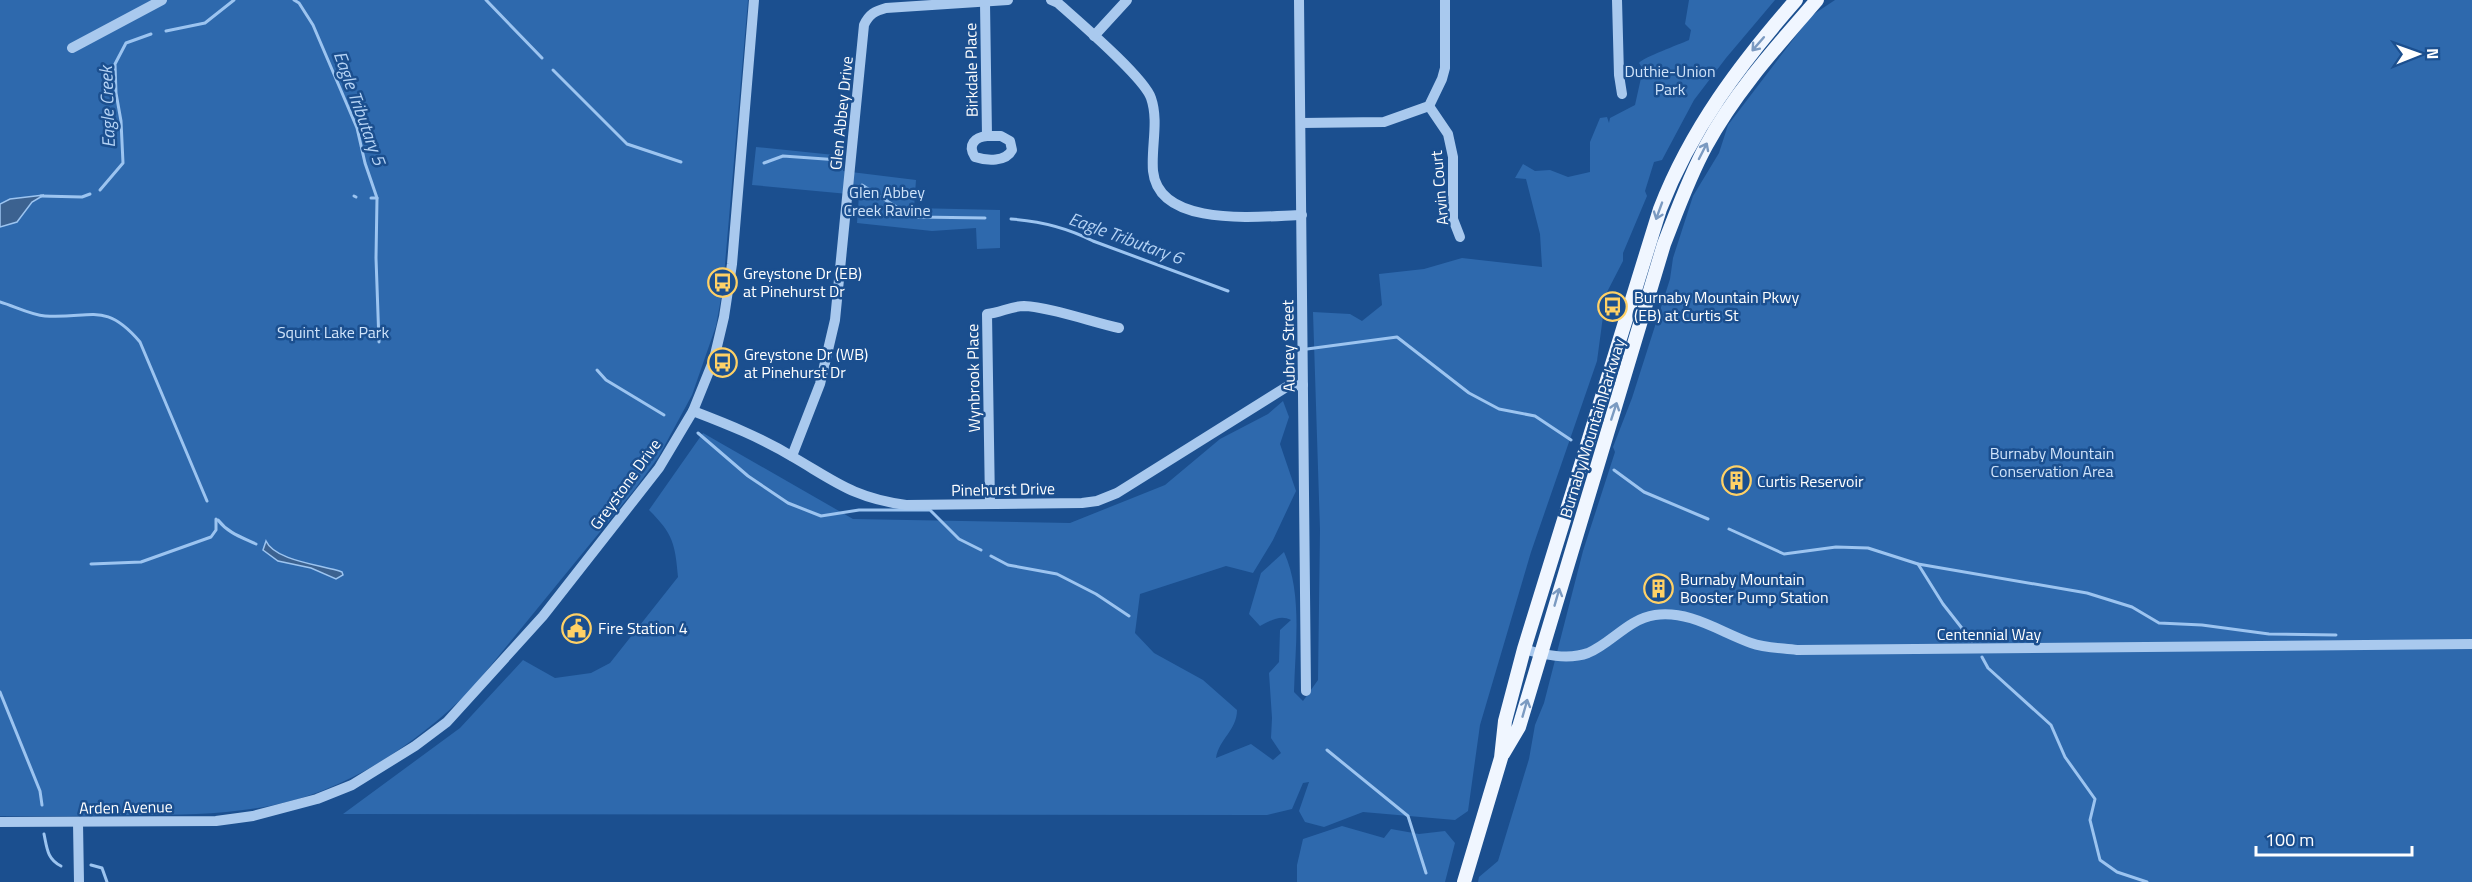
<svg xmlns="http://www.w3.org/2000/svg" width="2472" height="882" viewBox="0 0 2472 882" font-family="'Titillium Web',sans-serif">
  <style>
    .green { fill: #2e69ad }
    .water { fill: #3c6290; stroke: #9cc4f0; stroke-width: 1.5 }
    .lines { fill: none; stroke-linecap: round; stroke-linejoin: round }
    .stream { stroke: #9cc4f0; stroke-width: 3 }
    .minor { stroke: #a9c9ee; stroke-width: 10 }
    .major { stroke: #f0f6ff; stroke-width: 14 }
    .oneway { stroke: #7b9ac1 }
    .labels { text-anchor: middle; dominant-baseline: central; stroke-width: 5; stroke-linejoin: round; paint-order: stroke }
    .street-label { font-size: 16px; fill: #fff; stroke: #1b4f8f }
    .park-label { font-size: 16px; fill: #cfe3fa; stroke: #1b4f8f }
    .poi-label { font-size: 16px; fill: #fff; stroke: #1b4f8f; text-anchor: start }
    .water-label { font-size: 18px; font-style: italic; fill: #b5d3f5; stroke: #1b4f8f }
  </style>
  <rect width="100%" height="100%" fill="#1b4f8f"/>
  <g class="green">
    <path d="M0 0H748L723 287 716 326 692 395 659 456 635 489 470 691C426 733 380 768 324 790 264 814 200 815 136 815 91 816 45 816 0 816Z"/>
    <path d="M1689 0H1775L1726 58 1694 100 1662 160 1654 162 1645 191 1647 196 1623 253V261L1606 294 1597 361 1531 552 1480 725 1468 811 1455 820 1363 812 1324 827 1305 822 1299 811 1309 782 1303 783 1292 809 1267 815 343 814 460 728 523 660 555 678 591 673 610 663 678 577C675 543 673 534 649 510L703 433 853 519 1070 523 1165 485 1220 439 1268 414 1283 401 1289 417 1280 444 1296 491 1273 540 1253 573 1226 566 1140 594 1135 633 1154 653 1203 680 1237 710C1237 730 1219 739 1216 758L1251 744 1273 760 1281 753 1271 738 1272 718 1269 673 1279 662 1280 630 1291 620C1280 614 1270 621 1260 626L1249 614 1261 573 1284 552C1303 594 1295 647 1294 692L1303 701 1318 680 1320 530 1313 312 1350 314 1362 321 1382 305 1379 274 1424 269 1462 258 1542 267 1540 234 1526 179 1515 178 1523 164 1535 171 1550 170 1568 177 1590 172V142L1600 118 1607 117 1609 123 1610 118 1635 105 1643 69 1639 63C1644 57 1678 45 1689 40L1691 30 1685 24Z"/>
    <path d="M1835 0H2472V882H1478L1479 877 1498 861 1529 759 1535 725 1544 703 1583 551 1615 452 1613 447 1632 398 1670 279 1673 258 1693 196 1719 153 1728 125 1811 16Z"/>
    <path d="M756 147 844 156 843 171 916 180 914 208 1000 210V248L977 249 976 228 932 231 857 223 859 195 752 185Z"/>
    <path d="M1342 826 1384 838 1391 829 1419 834 1445 831 1455 843 1445 882H1297V865L1303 839Z"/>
  </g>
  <g class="water">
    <path d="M44 195 32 202 17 222 0 227V204L10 199Z"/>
    <path d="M266 541C275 561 322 565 342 572L343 575 336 579 311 568 278 561 263 550Z"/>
  </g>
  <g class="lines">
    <g class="stream">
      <path d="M294 0 299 3 313 25 357 128 365 163 377 198 376 258 379 342"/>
      <path d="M486 0 542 58"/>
      <path d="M166 31 205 23 234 0"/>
      <path d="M553 70 627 144 681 162"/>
      <path d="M764 163 783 156 839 160"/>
      <path d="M862 185 898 208 918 217 985 218"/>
      <path d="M100 190 123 163 121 121 116 93 115 64 126 43 151 34"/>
      <path d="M41 196 82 197 90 194"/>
      <path d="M354 196 356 197"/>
      <path d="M371 198H377"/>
      <path d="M1011 219C1040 221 1068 228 1093 241L1228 291"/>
      <path d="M0 302C14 306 31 315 45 316 92 319 105 301 140 342L207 501"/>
      <path d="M1307 349 1397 337 1469 393 1499 409 1535 416 1571 440"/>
      <path d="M597 370 606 380 664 415"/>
      <path d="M698 433 748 476 788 503 821 516 859 510H930L959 539 981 550"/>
      <path d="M1614 470 1644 492 1708 519"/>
      <path d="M218 520C228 533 241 537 256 544"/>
      <path d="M1729 529 1784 554 1836 547 1868 548 1918 564 2087 593 2132 607 2159 623 2202 625 2269 634 2336 635"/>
      <path d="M991 556 1008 565 1057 574 1096 594 1129 616"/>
      <path d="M91 564 141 562 211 537 216 530V519"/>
      <path d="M1918 564 1943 604 1972 641"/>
      <path d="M1982 657 1988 668 2051 725 2065 757 2095 799 2090 820 2100 860 2117 872 2147 882"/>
      <path d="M0 692 40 791 42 805"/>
      <path d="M1327 750 1408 816 1426 873"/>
      <path d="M44 834C47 848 47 859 61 866"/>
      <path d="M91 865 102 868 107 882"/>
    </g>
    <g class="minor">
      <path d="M1051 0 1058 3C1078 21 1144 77 1151 98 1159 121 1151 147 1153 171 1159 229 1261 216 1302 215"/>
      <path d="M1299 0 1306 691"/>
      <path d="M1617 0 1619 75 1622 94"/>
      <path d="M985 3 987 136"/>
      <path d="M1094 36 1127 0"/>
      <path d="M72 48 162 0"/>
      <path d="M1429 106 1448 134 1453 157V219L1460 237"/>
      <path d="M1301 123 1384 122 1429 106 1442 79 1445 68V0"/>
      <path d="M987 136H1001L1010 141 1012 150C1006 162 987 161 975 157 967 145 975 137 987 136Z"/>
      <path d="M693 411C727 424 762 438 793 457 836 482 854 498 906 505L1082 503 1097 501 1117 493 1288 386 1303 385"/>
      <path d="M792 456 820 384 835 320 864 25C869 14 875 11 886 8L1008 0"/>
      <path d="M990 504 987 314C1000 313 1011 306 1024 306 1050 307 1092 322 1119 328"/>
      <path d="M1524 649C1542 655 1569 660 1588 653 1612 643 1628 619 1655 615 1690 610 1720 632 1751 643 1765 648 1782 648 1797 650L2472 644"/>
      <path d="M0 822 216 821 253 816 317 799 352 785 415 746 447 722 543 616 659 468 693 411 714 359 724 317 732 264 754 0"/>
      <path d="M78 823 79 882"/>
    </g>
    <g class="major">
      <path d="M1503 754 1519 727 1664 244C1677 211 1689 177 1706 146 1735 92 1777 46 1817 0"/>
      <path d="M1464 882 1501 758 1505 721 1524 649 1660 209C1691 129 1740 64 1796 0"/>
    </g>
  </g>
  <defs><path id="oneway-shaft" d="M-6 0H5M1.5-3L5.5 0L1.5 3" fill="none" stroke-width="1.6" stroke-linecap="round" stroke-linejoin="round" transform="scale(1.5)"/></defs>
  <g class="oneway">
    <use href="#oneway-shaft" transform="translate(1758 44) rotate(131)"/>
    <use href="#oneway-shaft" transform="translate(1703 151) rotate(-63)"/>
    <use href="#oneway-shaft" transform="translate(1659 211) rotate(110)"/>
    <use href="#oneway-shaft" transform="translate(1614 411) rotate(-72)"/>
    <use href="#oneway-shaft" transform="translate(1557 597) rotate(-74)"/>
    <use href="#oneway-shaft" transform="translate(1525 708) rotate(-74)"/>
  </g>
  <defs>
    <symbol id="bus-ring" viewBox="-11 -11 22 22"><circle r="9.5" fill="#1b4f8f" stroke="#ffd166" stroke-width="1.5"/><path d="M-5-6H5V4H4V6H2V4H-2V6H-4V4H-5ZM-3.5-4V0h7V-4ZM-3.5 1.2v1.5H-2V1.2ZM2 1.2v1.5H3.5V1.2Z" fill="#ffd166"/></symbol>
    <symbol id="building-ring" viewBox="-11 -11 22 22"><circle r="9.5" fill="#1b4f8f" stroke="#ffd166" stroke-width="1.5"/><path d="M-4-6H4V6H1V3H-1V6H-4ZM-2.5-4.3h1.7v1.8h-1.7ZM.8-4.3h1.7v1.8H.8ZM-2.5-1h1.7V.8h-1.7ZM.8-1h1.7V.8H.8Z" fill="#ffd166"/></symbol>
    <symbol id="civic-ring" viewBox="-11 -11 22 22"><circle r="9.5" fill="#1b4f8f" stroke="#ffd166" stroke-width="1.5"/><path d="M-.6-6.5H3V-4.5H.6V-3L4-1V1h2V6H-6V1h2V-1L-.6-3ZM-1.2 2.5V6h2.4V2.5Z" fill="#ffd166"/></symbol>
  </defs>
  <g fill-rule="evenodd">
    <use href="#bus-ring" x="706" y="266" width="33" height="33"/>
    <use href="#bus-ring" x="1596" y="290" width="33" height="33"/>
    <use href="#bus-ring" x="706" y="346" width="33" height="33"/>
    <use href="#building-ring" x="1720" y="464" width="33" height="33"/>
    <use href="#building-ring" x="1642" y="572" width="33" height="33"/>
    <use href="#civic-ring" x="560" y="612" width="33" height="33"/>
  </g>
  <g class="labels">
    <g class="street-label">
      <text transform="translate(971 70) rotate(-91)">Birkdale Place</text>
      <text transform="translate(841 113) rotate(-84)">Glen Abbey Drive</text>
      <text transform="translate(1439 188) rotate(-95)">Arvin Court</text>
      <text transform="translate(1288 346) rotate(-91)">Aubrey Street</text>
      <text transform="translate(973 378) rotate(-91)">Wynbrook Place</text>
      <text transform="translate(1592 428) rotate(-73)">Burnaby Mountain Parkway</text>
      <text transform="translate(625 484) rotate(-54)">Greystone Drive</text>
      <text transform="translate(1003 489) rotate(-1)">Pinehurst Drive</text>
      <text x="1989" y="634">Centennial Way</text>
      <text transform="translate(126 807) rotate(-1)">Arden Avenue</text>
    </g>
    <g class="park-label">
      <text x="1670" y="71">Duthie-Union<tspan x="1670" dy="18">Park</tspan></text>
      <text x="887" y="192">Glen Abbey<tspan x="887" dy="18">Creek Ravine</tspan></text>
      <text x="333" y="332">Squint Lake Park</text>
      <text x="2052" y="453">Burnaby Mountain<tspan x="2052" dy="18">Conservation Area</tspan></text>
    </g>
    <g class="poi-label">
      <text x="743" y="273">Greystone Dr (EB)<tspan x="743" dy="18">at Pinehurst Dr</tspan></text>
      <text x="1634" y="297">Burnaby Mountain Pkwy<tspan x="1634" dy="18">(EB) at Curtis St</tspan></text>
      <text x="744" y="354">Greystone Dr (WB)<tspan x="744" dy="18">at Pinehurst Dr</tspan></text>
      <text x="1757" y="481">Curtis Reservoir</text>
      <text x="1680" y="579">Burnaby Mountain<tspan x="1680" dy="18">Booster Pump Station</tspan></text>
      <text x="598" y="628">Fire Station 4</text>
    </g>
    <g class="water-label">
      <text transform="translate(107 107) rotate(-92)">Eagle Creek</text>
      <text transform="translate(360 108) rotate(70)">Eagle Tributary 5</text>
      <text transform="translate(1126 238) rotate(20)">Eagle Tributary 6</text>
    </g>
  </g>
  <g transform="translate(2418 54) rotate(89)" stroke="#1b4f8f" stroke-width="4.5" paint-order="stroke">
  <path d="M0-4.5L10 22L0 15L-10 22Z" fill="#ffffff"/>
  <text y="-9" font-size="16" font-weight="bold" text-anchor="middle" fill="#ffffff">N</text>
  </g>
  <path d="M2256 846v9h156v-9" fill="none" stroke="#ffffff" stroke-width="3"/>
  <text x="2265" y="846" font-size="18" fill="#ffffff" stroke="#1b4f8f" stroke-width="4.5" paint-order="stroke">100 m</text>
</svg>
